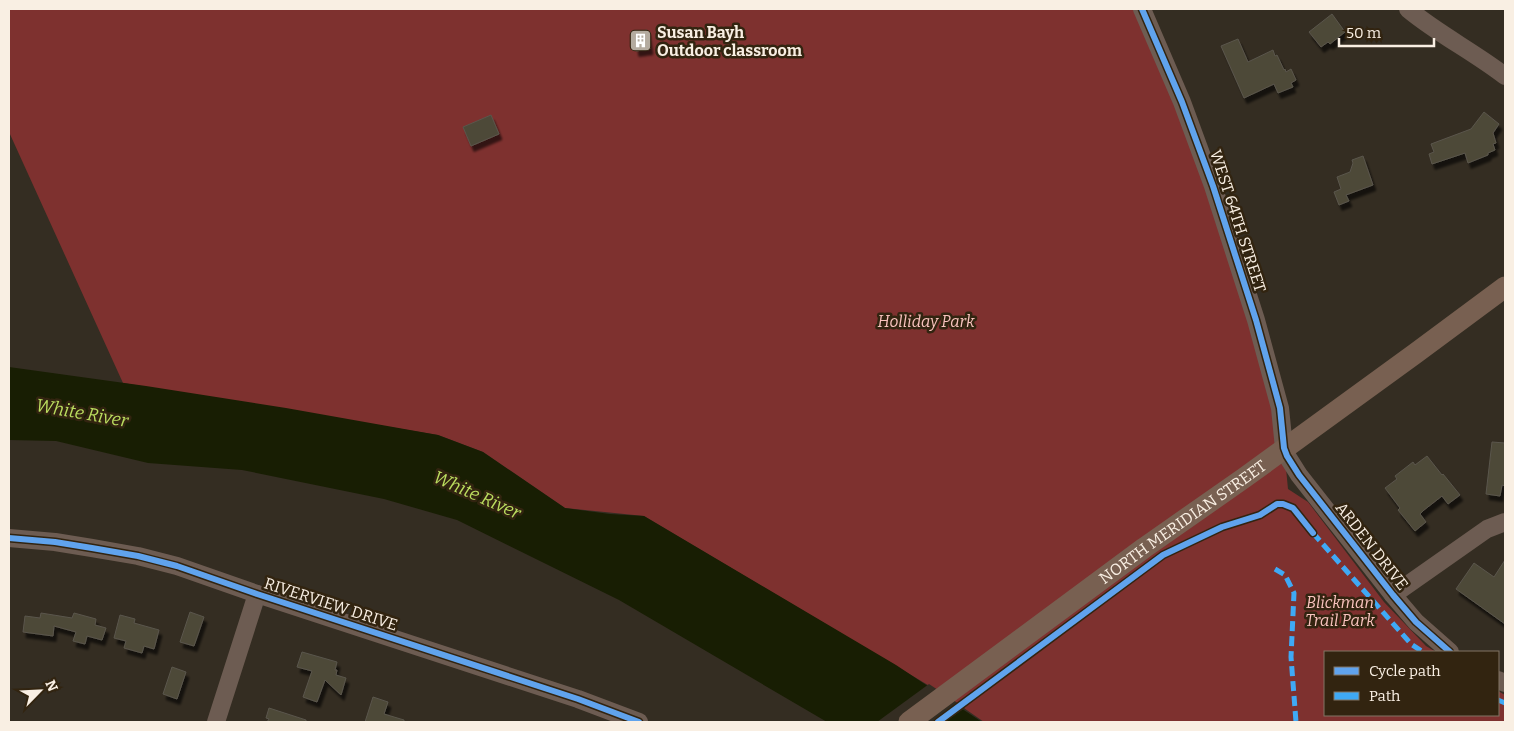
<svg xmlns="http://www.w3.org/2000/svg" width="1514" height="731" viewBox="0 0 1514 731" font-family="Bitter,serif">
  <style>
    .green { fill: #7e312f }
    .water { fill: #181e03 }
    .pier { fill: #342d22 }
    .building { fill: #4e4838; stroke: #5a564c; filter: url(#shadow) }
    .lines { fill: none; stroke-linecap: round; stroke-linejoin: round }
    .minor { stroke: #6d5c52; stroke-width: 18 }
    .major { stroke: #786051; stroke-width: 21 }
    .quiet { stroke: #3fa9f5; stroke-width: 5; stroke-dasharray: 10 5; stroke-linecap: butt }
    .cycleway-casing { stroke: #322410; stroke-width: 9 }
    .cycleway { stroke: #60a3ed; stroke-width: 6 }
    .labels { text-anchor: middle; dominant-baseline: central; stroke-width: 5; stroke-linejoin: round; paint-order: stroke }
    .poi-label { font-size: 16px; font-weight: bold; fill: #f9efe3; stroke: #322410; text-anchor: start }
    .street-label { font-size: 16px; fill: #f9efe3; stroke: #322410 }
    .park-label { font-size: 16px; font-style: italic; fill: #f9c3be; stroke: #322410 }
    .water-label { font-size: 18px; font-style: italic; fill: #bbdd5f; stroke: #322410 }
  </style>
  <defs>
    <filter id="shadow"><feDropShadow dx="3" dy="5.5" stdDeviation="1" flood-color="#0009"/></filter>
  </defs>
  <rect width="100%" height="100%" fill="#342d22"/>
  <path class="green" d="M9 9H1139L1256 320 1284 448 1288 489 1308 502 1384 602 1426 646 1436 652H1325V715H1498V691L1505 695V722H984L948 697 644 516 565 508 483 452 438 435 123 383 9 132Z"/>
  <path class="water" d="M9 367 146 386 286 408 438 435 483 452 565 508 610 514 644 516 896 665 982 722H827L619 600 457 520 384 499 242 470 148 463 56 441 9 440Z"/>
  <path class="pier" d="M929 684 965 708 945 722H877Z"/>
  <g class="building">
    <path d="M1332 14 1345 32 1330 44 1328 42 1321 47 1309 32Z"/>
    <path d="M647 30 650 49 636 51 633 33Z"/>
    <path d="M1238 39 1248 62 1273 50 1275 56 1277 55 1284 70 1285 69 1286 72 1291 69 1296 80 1291 83 1293 87 1278 93 1274 84 1244 98 1221 46Z"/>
    <path d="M1484 112 1499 124 1493 133 1496 143 1493 144 1495 150 1488 153V155L1468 163 1465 153 1432 164 1429 154 1434 152 1431 144 1471 129Z"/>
    <path d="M491 115 499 134 471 146 463 127Z"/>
    <path d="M1363 156 1373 185 1346 195 1349 201 1339 205 1334 192 1341 189 1337 177 1350 172 1353 163 1352 160Z"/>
    <path d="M1492 442 1505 443V486L1502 485 1500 496 1486 494Z"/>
    <path d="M1427 456 1442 475 1443 474 1460 495 1448 504 1442 496 1424 510 1420 514 1426 522 1415 531 1398 510 1400 508 1385 488 1397 479 1395 476 1413 462 1415 465Z"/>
    <path d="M1505 560V624L1456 589 1474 563 1494 577Z"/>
    <path d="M190 612 204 617 194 646 180 642Z"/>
    <path d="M41 613 72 618 74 613 96 619 95 625 106 628 102 640 87 636 85 644 73 641 76 632 54 626 53 636 23 632 25 616 40 618Z"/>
    <path d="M120 615 135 619 134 623 159 630 154 649 144 646 142 653 124 648 126 641 114 638Z"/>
    <path d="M302 652 337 662 335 670H337L336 675 346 678 341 695 325 680 317 702 303 697 312 671 297 667Z"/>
    <path d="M172 667 186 672 177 699 163 694Z"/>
    <path d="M373 697 388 702 384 714 404 720V722H365Z"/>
    <path d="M269 708 306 720V722H267L269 719 266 718Z"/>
  </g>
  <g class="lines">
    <g class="minor">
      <path d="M1142 9 1182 102 1213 186 1256 320 1280 408 1284 448 1287 456 1299 475 1393 595 1416 622 1450 652"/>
      <path d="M1408 9C1438 34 1474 52 1505 76"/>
      <path d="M9 538 55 542 92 548 138 556 177 566 257 594 578 699 639 722"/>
      <path d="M1393 595 1487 529 1505 522"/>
      <path d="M1498 680 1505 683"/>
      <path d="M216 722 257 594"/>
    </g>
    <path class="major" id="s1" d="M909 722 1144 548 1244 478 1416 353 1505 287"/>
    <g class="quiet">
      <path d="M1313 533 1411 644 1423 652"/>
      <path d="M1275 569 1285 575 1294 593 1291 657 1296 722"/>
      <path d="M1498 700 1505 703"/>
    </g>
    <defs>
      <g id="cycleway">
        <path d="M1142 9 1182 102 1213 186 1256 320 1280 408 1284 448 1287 456 1299 475 1393 595 1416 622 1450 652"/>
        <path d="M9 538 55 542 92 548 138 556 177 566 257 594 578 699 639 722"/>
        <path d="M938 722 1163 555 1222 527 1260 515 1277 504H1283L1293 508 1313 533"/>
      </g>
    </defs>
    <use href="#cycleway" class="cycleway-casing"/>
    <use href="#cycleway" class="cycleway"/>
  </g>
  <defs>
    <symbol id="building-square" viewBox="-11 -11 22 22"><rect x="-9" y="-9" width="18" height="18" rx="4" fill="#b4ab9f" stroke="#322410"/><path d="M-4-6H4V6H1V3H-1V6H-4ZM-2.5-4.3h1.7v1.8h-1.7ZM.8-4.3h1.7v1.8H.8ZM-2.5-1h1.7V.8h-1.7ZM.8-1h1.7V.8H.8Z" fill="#fff"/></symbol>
  </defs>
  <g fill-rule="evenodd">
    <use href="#building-square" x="628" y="28" width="25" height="25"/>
  </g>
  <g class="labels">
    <g class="poi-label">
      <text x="657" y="32">Susan Bayh<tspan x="657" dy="18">Outdoor classroom</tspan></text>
    </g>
    <g class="street-label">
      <text transform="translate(1238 221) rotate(72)">WEST 64TH STREET</text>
      <text stroke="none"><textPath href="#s1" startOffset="339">NORTH MERIDIAN STREET</textPath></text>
      <text transform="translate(1372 546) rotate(52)">ARDEN DRIVE</text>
      <text transform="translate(331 604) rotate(18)">RIVERVIEW DRIVE</text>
    </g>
    <g class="park-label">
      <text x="926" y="321">Holliday Park</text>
      <text x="1340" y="602">Blickman<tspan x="1340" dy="18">Trail Park</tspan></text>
    </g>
    <g class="water-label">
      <text transform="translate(82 413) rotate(10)">White River</text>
      <text transform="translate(477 495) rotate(24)">White River</text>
    </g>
  </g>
  <rect width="1514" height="731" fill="none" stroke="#f9efe3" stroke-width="20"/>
  <rect x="1324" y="651" width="175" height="65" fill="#322410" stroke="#827564"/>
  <rect x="1334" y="667" width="25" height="8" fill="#60a3ed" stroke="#827564"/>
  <text x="1369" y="676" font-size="15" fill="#f9efe3">Cycle path</text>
  <rect x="1334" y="692" width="25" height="8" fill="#3fa9f5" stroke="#827564"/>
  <text x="1369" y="701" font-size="15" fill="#f9efe3">Path</text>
  <g transform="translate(40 691) rotate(66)" stroke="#322410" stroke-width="4" paint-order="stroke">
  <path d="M0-4L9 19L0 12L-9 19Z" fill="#f9efe3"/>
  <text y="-8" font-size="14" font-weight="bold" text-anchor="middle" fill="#f9efe3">N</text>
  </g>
  <path d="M1339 38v8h95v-8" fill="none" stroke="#f9efe3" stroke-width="2.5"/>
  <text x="1346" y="38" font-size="15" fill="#f9efe3" stroke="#322410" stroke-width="4" paint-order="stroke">50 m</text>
</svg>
